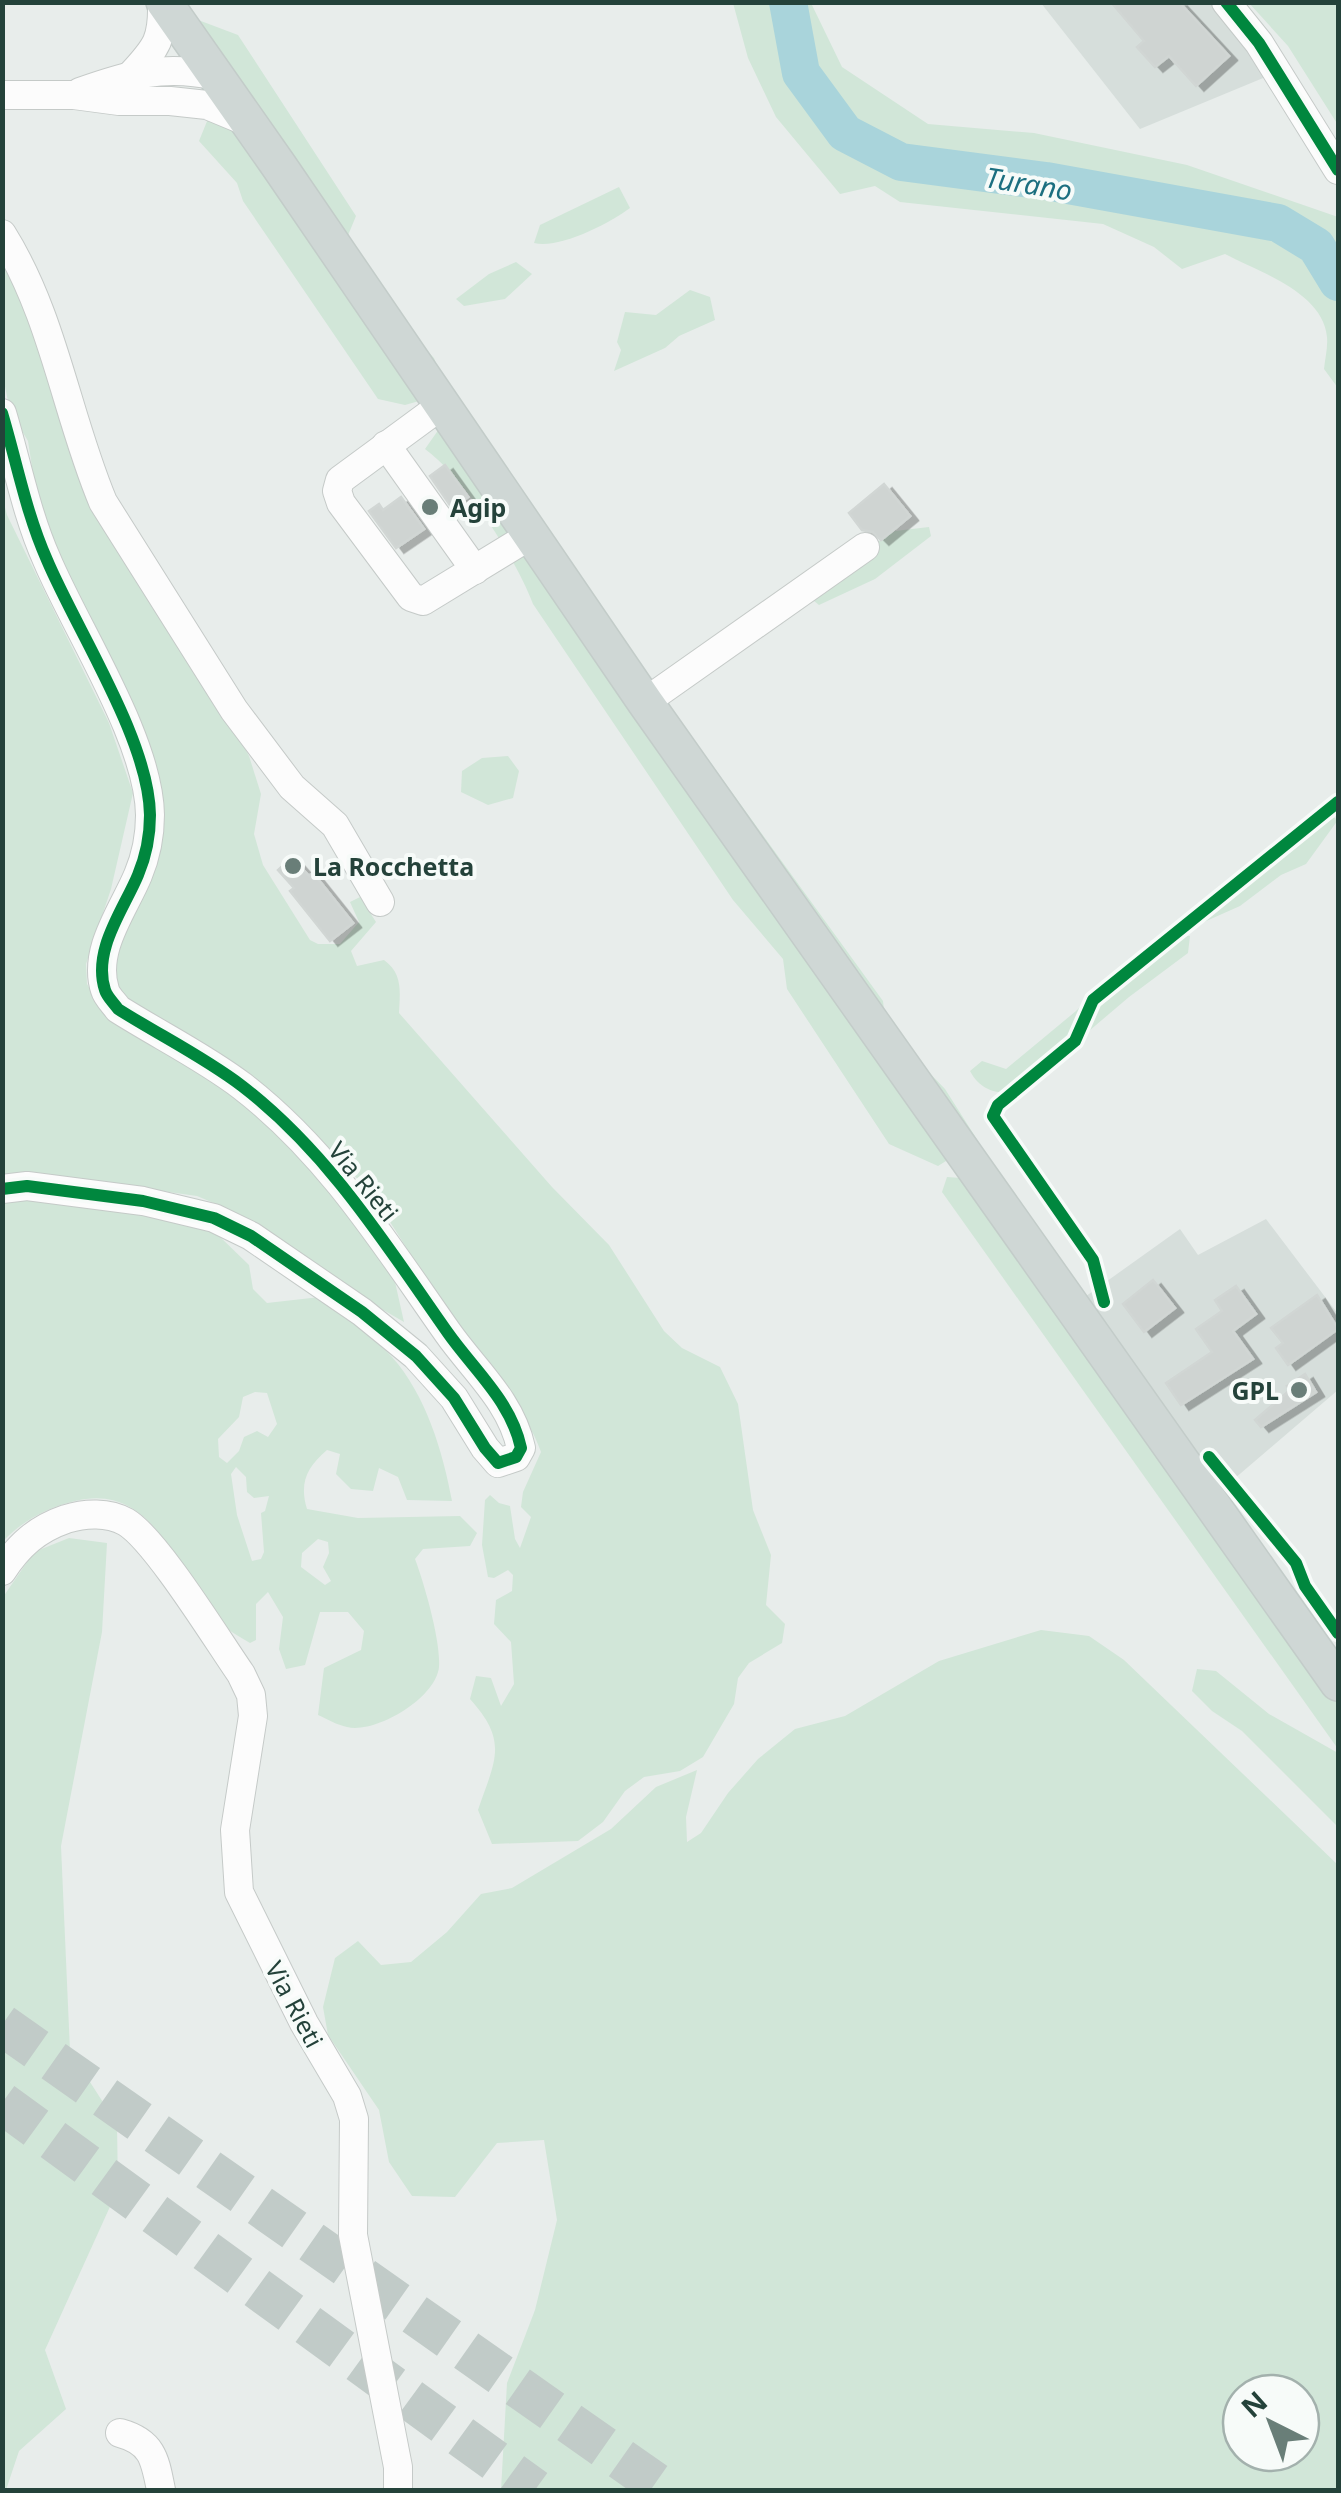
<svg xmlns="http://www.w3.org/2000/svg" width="1341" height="2493" viewBox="0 0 1341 2493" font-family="'Noto Sans',sans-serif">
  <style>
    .built { fill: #d6dedb }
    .green { fill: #d1e6d8; fill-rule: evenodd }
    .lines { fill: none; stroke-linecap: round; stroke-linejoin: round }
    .river { stroke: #a9d4db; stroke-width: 38 }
    .building { fill: #cfd4d2; stroke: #d1d6d4; stroke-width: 2.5; filter: url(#shadow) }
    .highway-tunnel { stroke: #c1cbc8; stroke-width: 42; stroke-dasharray: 42 21; stroke-linecap: butt }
    .minor-casing { stroke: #c5cac8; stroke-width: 30 }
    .major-casing { stroke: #c3ccc9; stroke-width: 38 }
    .minor { stroke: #fcfcfc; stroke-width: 28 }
    .major { stroke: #cfd7d5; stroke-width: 35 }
    .cycleway-casing { stroke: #f7fbf9; stroke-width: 19 }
    .cycleway { stroke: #00873e; stroke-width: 12 }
    .poi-dot { fill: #697e78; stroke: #f7fbf9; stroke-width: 4 }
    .labels { text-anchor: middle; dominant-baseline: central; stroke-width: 8; stroke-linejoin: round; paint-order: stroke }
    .poi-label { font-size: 25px; font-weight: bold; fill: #24423a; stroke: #f7fbf9; text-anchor: start }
    .street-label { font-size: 25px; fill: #24423a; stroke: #f7fbf9 }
    .water-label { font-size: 28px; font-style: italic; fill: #1c6f80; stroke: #f7fbf9 }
  </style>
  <defs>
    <filter id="shadow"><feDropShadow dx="8" dy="4.5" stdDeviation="0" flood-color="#0004"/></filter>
  </defs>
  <rect width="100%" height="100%" fill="#e8edeb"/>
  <g class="built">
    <path d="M1041 3H1213L1268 76 1140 129Z"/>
    <path d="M1266 1219 1338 1314V1390L1220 1491 1082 1299 1180 1229 1198 1255Z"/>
  </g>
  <g class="green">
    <path d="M733 3H811L842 67 928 124 1034 133 1187 165 1338 217V388L1324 369C1325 359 1328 347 1327 337 1323 292 1259 272 1225 254L1182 269 1154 247 1103 224 900 202 875 186 840 194 776 117 748 58Z"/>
    <path d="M1249 3H1338V125L1288 46Z"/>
    <path d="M185 15 238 35 356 216 344 245 402 324 434 358 447 393 405 405 378 399 243 201 237 183 199 141 214 104Z"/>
    <path d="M619 187 630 208C608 224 560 249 534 243L540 225Z"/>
    <path d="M2 256 62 396 249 756 261 794 254 834 263 865 310 940 318 944H340L359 922 350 902 360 897 376 922 351 951 357 966 384 960C403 974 400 991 399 1013L552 1187 609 1245 664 1331 682 1348 720 1367 738 1404 753 1510 771 1555 766 1605 785 1624 782 1643 749 1663 738 1678 734 1704 703 1757 680 1771 644 1777 625 1791 603 1822 578 1841 492 1844 478 1810C495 1760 509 1742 470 1699L476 1676 491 1678 501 1706 514 1684 511 1642 494 1624 496 1600 512 1591 513 1575 508 1570 494 1578 488 1577 482 1545 485 1500 490 1495 499 1503 510 1506 515 1539 520 1548 531 1517 521 1507 523 1492 541 1452C525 1406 486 1372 459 1333 422 1281 396 1219 352 1173 289 1104 203 1054 127 1001L112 981V958L159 813 50 544 35 486 28 441 10 411 2 372Z"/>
    <path d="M516 262 532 274 505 299 464 306 456 299 489 274Z"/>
    <path d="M690 290 710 297 715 320 679 336 665 348 614 371 621 350 617 342 625 312 656 315Z"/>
    <path d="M439 429 631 653 883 1001 886 1028 945 1089 978 1141 938 1166 889 1144 787 989 783 959 733 900 533 604C516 559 464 477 425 449Z"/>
    <path d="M2 496 7 515 109 723 133 793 111 889 86 964 87 984 100 1007 246 1104 319 1174 378 1249 395 1282 404 1322 261 1239 228 1209 197 1196 83 1180 3 1175Z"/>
    <path d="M929 527 931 536 875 579 819 605 801 590 895 531Z"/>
    <path d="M508 756 519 771 513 798 488 805 461 792 462 771 482 758Z"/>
    <path d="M1328 814 1338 820 1306 864 1281 875 1240 906 1204 922 1200 914C1241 877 1282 844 1328 814Z"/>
    <path d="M1172 935 1190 936 1188 953 1129 997 1016 1093C996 1094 980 1090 970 1071L982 1061 1006 1069 1076 1011 1110 977Z"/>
    <path d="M947 1177 961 1178 1338 1696V1749L942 1192Z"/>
    <path d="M43 1198 105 1204 216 1233 249 1265 253 1289 267 1303 320 1297C345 1316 371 1334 392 1357 426 1395 443 1452 452 1501L407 1500 398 1477 379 1468 373 1491 351 1489 336 1474 340 1454 327 1450C307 1467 299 1483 307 1509L358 1518 460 1516 477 1533 470 1546 423 1549 415 1559C424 1583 441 1641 439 1667 436 1698 376 1734 347 1727 337 1725 327 1719 318 1715L324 1668 361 1650 364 1631 348 1612H320L305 1665 286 1669 279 1649 283 1617 268 1592 256 1604V1640L250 1643C242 1638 232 1633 224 1626 178 1584 160 1480 75 1501 46 1508 24 1520 3 1541V1200ZM255 1392 267 1393 277 1424 268 1437 257 1431 244 1437 239 1451 227 1463 219 1457 218 1439 239 1417 243 1397ZM236 1467 246 1477 247 1492 254 1498 269 1496 265 1511 261 1513 264 1552 261 1559 252 1561 237 1515 231 1474ZM318 1539 328 1542 329 1553 323 1567 331 1581 325 1585 301 1567 302 1553Z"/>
    <path d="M69 1538 107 1543 102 1632 61 1846 70 2051 117 2124 118 2189 45 2350 66 2409 19 2451 6 2490H3V1597L34 1552Z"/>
    <path d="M1041 1630 1089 1636 1124 1660 1338 1865V2490H501L507 2383 535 2310 557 2220 544 2140 497 2143 455 2197 412 2196 389 2162 379 2110 328 2035 323 2007 335 1958 358 1941 381 1965 411 1962 447 1932 481 1894 512 1888 611 1829 656 1787 697 1770 686 1817 687 1842 701 1833 728 1793 758 1759 795 1729 845 1716 939 1661ZM1241 2393H1301V2453H1241Z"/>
    <path d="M1197 1669 1216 1671 1269 1714 1338 1753V1827L1242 1731 1212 1711 1192 1691Z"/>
  </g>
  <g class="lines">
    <path class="river" d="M788 2 801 73 845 133 901 162 1046 181 1278 223 1316 246 1338 282"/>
  </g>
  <g class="building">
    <path d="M1111 2H1179L1229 56 1196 86 1169 56 1155 67 1137 47 1144 41Z"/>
    <path d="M445 465 468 497 452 508 430 476Z"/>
    <path d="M884 484 910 516 881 540 873 532 862 530 849 513Z"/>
    <path d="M401 497 424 529 396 548 369 511 379 504 383 510Z"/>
    <path d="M292 857 309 876 313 873 353 923 330 941 290 891 294 888 278 870Z"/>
    <path d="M1153 1280 1175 1308 1144 1332 1123 1304Z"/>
    <path d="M1236 1286 1256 1314 1233 1331 1253 1359 1181 1405 1166 1383 1212 1352 1196 1329 1222 1311 1215 1300Z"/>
    <path d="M1317 1295 1338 1329 1288 1365 1276 1348 1283 1343 1271 1328Z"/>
    <path d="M1305 1374 1316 1392 1261 1427 1255 1420 1290 1390 1287 1386Z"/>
  </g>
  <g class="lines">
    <g class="highway-tunnel">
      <path d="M2 2025 665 2490"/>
      <path d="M2 2103 535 2490"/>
    </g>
    <defs>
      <g id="minor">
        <path d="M1226 2 1259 43 1338 170"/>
        <path d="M133 73C157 47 163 39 162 2"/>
        <path d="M80 92C128 75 164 64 216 76"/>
        <path d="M2 95H74L119 101H170L207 105 248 122"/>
        <path d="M2 234C54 317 66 414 103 502L234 710 292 787 335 825 380 902"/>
        <path d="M442 405 340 480 337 491 341 503 411 597 423 601 531 535"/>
        <path d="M2 413C17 463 26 513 47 560 77 631 149 740 150 815 150 834 146 856 138 875 124 909 92 950 105 990 107 997 114 1003 118 1009 159 1035 204 1057 242 1086 329 1153 386 1245 448 1333 474 1370 511 1401 521 1448L516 1457 498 1463 485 1448 454 1398 416 1356 362 1312 251 1236 214 1218 143 1201 27 1186 2 1189"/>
        <path d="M386 445 475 570"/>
        <path d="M645 702 865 547"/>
        <path d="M2 1571C19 1545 37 1529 66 1519 85 1513 108 1512 126 1522 156 1540 218 1641 241 1674L251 1695 253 1716 235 1830 239 1892 304 2023 347 2096 354 2119 353 2235 398 2467V2490"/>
        <path d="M120 2433C153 2442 155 2460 161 2490"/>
      </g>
      <path id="major" d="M164 2 279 166 645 702 1338 1683"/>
    </defs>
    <use href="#minor" class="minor-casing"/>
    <use href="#major" class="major-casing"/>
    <use href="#minor" class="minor"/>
    <use href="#major" class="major"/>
    <defs>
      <g id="cycleway">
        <path d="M1226 2 1259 43 1338 170"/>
        <path d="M2 413C17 463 26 513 47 560 77 631 149 740 150 815 150 834 146 856 138 875 124 909 92 950 105 990 107 997 114 1003 118 1009 159 1035 204 1057 242 1086 329 1153 386 1245 448 1333 474 1370 511 1401 521 1448L516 1457 498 1463 485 1448 454 1398 416 1356 362 1312 251 1236 214 1218 143 1201 27 1186 2 1189"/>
        <path d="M1104 1302 1093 1260 993 1116 998 1105 1075 1041 1093 1000 1338 802"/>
        <path d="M1209 1457 1296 1563 1305 1586 1338 1633"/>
      </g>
    </defs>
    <use href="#cycleway" class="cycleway-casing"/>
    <use href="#cycleway" class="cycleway"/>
  </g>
  <g class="poi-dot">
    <circle cx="430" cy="507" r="10"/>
    <circle cx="293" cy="866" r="10"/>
    <circle cx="1299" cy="1390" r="10"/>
  </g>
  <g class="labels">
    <g class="poi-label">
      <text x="450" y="507">Agip</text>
      <text x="313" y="866">La Rocchetta</text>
      <text x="1279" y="1390" text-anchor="end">GPL</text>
    </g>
    <g class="street-label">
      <text transform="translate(364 1181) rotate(51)">Via Rieti</text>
      <text transform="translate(295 2004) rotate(62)">Via Rieti</text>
    </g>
    <g class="water-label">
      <text transform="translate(1029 183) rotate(9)">Turano</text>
    </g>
  </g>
  <rect width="1341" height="2493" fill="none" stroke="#24423a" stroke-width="10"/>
  <g transform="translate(1271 2423) rotate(318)"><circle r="48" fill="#f7fbf9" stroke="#a3b1ad" stroke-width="2.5"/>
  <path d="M0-8L18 38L0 25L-18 38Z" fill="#697e78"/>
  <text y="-15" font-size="28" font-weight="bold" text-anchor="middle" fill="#24423a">N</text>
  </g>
</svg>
